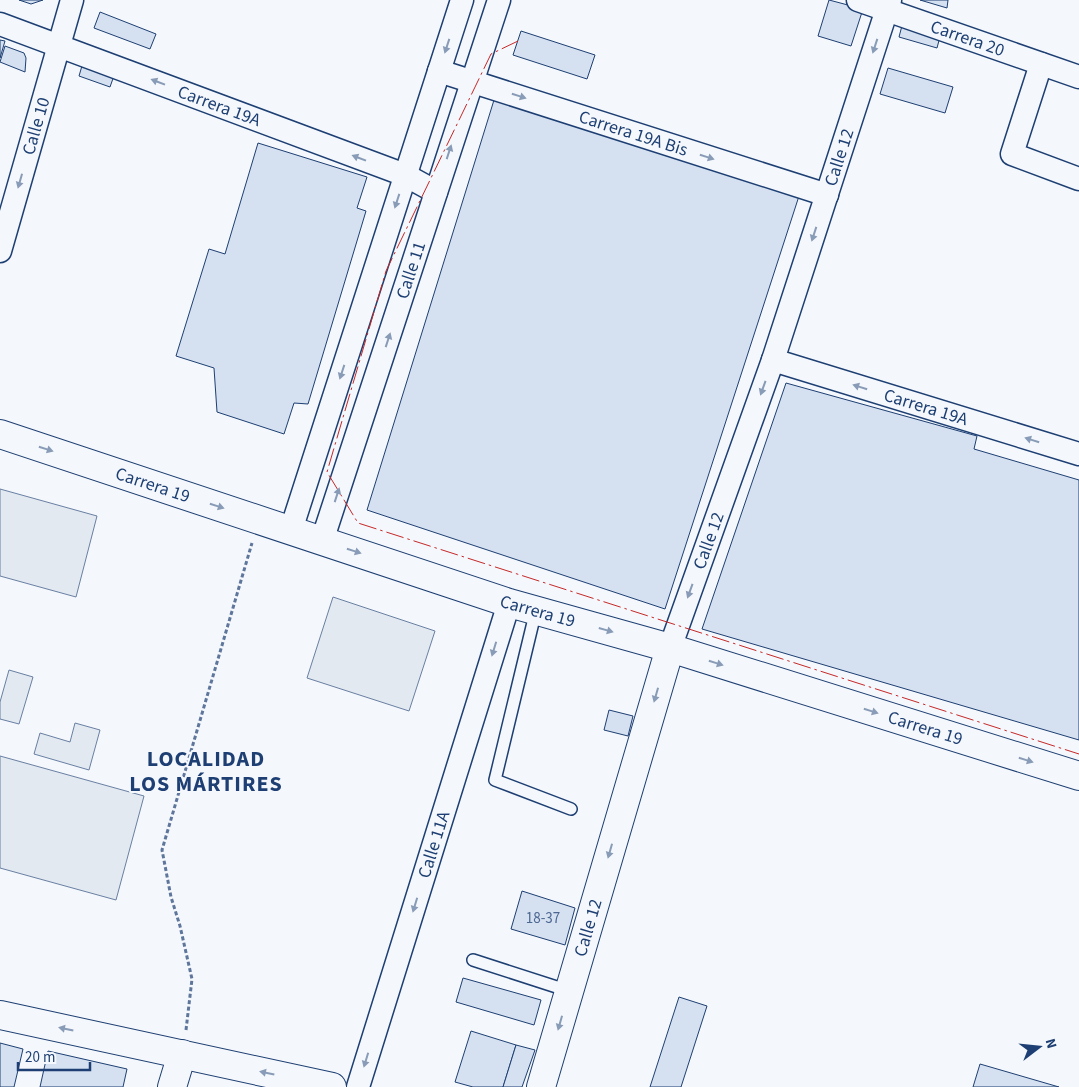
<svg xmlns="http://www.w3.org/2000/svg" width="1079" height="1087" viewBox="0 0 1079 1087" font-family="'Source Sans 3',sans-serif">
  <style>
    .green { fill: #e3e9f0; stroke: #687fa3 }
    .building { fill: #d5e0f0; stroke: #1d3f73 }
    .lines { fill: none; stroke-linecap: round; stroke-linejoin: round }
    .lane-casing { stroke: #1d3f73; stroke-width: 14 }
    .street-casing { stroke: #1d3f73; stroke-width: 25 }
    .secondary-casing { stroke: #1d3f73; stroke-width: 30 }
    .path { stroke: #5e769c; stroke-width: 3; stroke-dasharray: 4 2.5; stroke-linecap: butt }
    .lane { stroke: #f4f7fb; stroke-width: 11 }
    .street { stroke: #f4f7fb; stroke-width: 22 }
    .secondary { stroke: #f4f7fb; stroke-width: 28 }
    .power { stroke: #c62828; stroke-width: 1; stroke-dasharray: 18 4 2.5 4; stroke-linecap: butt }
    .oneway { fill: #889bb7 }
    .labels { text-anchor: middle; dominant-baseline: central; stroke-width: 4; stroke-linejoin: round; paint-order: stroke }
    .number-label { font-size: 15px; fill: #4b6792 }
    .street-label { font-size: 18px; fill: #1d3f73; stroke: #f4f7fb }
    .district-label { font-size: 22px; font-weight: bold; letter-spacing: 1px; fill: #1d3f73; stroke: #f4f7fb }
  </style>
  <rect width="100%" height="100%" fill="#f4f7fb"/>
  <g class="green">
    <path d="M0 489 97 516 76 597 0 576Z"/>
    <path d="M333 597 435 631 409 711 307 678Z"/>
    <path d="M9 670 33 677 19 724 0 719V702Z"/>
    <path d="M75 723 100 730 89 770 34 754 40 733 70 742Z"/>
    <path d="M0 756 144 796 116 900 0 868Z"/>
  </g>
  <g class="building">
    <path d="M19 0H43L31 4Z"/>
    <path d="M829 0 863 9 851 46 818 36Z"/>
    <path d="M920 0H948L947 8Z"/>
    <path d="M100 12 156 34 150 49 94 28Z"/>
    <path d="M904 18 942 29 937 48 899 37Z"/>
    <path d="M521 31 595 55 587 79 513 55Z"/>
    <path d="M0 40 5 41 0 58Z"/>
    <path d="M5 46 24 53 26 58 25 72 0 62Z"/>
    <path d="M84 59 116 70 110 87 79 76Z"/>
    <path d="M888 68 953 87 945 113 880 94Z"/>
    <path d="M494 100 799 196 665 609 367 510Z"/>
    <path d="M258 143 367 177 357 208 366 211 308 404 294 403 284 434 217 412 214 368 176 356 209 249 225 254Z"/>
    <path d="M786 383 977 436 974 449 1079 480V740L702 629Z"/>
    <path d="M609 710 633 716 628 736 604 730Z"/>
    <path d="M522 891 575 908 565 945 511 929Z"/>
    <path d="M463 978 541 1000 534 1025 456 1002Z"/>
    <path d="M679 997 707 1006 681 1087H650Z"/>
    <path d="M471 1031 516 1045 503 1087H473L455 1082Z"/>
    <path d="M0 1043 23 1049 14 1087H0Z"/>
    <path d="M516 1045 535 1050 522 1087H503Z"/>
    <path d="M48 1051 127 1069 123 1087H40Z"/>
    <path d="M980 1064 1059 1087H973Z"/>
  </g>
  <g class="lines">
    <defs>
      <g id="lane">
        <path d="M536 610 495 780 571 809"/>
        <path d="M473 960 569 991"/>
      </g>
      <g id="street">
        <path id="s1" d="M858 0 1079 77"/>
        <path id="s2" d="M0 24 405 175 436 192"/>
        <path d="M1041 64 1012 154 1079 179"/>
        <path id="s3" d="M439 71 827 195"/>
        <path id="s4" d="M0 251 72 0"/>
        <path id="s5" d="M773 360 1079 454"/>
        <path d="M291 530 462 0"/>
        <path id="s6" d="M322 541 499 0"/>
        <path id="s7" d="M670 648 773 360 890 0"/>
        <path id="s8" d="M358 1087 509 603"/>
      </g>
      <g id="secondary">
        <path id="s9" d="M0 434 509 603 670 648 1079 776"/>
        <path d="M0 1015 332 1087"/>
        <path d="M172 1087 182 1054"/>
        <path id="s10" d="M541 1087 670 648"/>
      </g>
    </defs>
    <use href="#lane" class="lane-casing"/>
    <use href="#street" class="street-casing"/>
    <use href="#secondary" class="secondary-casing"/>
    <path class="path" d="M186 1030 192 979 180 926 171 897 162 850 252 543"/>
    <use href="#lane" class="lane"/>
    <use href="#street" class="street"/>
    <use href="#secondary" class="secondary"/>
    <path class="power" d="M518 41 491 54 386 271 327 472 358 523 1079 754"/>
  </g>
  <defs><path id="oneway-solid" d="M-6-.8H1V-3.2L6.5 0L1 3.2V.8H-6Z" transform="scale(1.25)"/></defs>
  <g class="oneway">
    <use href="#oneway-solid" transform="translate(447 46) rotate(108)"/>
    <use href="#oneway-solid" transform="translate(875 46) rotate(108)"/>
    <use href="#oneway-solid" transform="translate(158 82) rotate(-159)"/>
    <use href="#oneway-solid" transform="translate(519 96) rotate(18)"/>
    <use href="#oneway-solid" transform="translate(449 152) rotate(-72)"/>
    <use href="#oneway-solid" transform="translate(707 157) rotate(18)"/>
    <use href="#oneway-solid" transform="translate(359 158) rotate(-159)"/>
    <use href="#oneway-solid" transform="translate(20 181) rotate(106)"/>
    <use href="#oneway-solid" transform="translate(397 201) rotate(108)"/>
    <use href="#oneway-solid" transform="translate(814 234) rotate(108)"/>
    <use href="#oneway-solid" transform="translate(388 340) rotate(-72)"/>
    <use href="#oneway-solid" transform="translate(342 372) rotate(108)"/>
    <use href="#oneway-solid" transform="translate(860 387) rotate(-163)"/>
    <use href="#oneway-solid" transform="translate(763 388) rotate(110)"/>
    <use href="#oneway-solid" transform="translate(1032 440) rotate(-163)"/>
    <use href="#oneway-solid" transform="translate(46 449) rotate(18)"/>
    <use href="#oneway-solid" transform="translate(337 495) rotate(-72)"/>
    <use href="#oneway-solid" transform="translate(217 506) rotate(18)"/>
    <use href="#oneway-solid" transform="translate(354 551) rotate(18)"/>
    <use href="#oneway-solid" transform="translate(690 591) rotate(110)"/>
    <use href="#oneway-solid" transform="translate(606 630) rotate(16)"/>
    <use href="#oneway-solid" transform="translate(494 649) rotate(107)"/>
    <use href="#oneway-solid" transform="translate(716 663) rotate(17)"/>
    <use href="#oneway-solid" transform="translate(656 695) rotate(106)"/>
    <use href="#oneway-solid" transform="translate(871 711) rotate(17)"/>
    <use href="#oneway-solid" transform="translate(1026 760) rotate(17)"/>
    <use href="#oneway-solid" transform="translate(610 851) rotate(106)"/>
    <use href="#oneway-solid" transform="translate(415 905) rotate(107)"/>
    <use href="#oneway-solid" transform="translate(560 1023) rotate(106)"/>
    <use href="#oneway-solid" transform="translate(66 1029) rotate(-168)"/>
    <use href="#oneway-solid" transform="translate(366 1060) rotate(107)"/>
    <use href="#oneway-solid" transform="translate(267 1073) rotate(-168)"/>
  </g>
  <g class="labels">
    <g class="number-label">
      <text x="543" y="918">18-37</text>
    </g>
    <g class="street-label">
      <text stroke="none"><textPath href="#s1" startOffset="116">Carrera 20</textPath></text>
      <text stroke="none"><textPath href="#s2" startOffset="234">Carrera 19A</textPath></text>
      <text stroke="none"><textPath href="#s4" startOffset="130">Calle 10</textPath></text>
      <text stroke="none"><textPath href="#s3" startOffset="204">Carrera 19A Bis</textPath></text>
      <text stroke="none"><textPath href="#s7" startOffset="519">Calle 12</textPath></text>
      <text stroke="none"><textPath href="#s6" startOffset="285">Calle 11</textPath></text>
      <text stroke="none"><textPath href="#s5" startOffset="160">Carrera 19A</textPath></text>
      <text stroke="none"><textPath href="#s9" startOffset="161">Carrera 19</textPath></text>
      <text stroke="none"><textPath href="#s7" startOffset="114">Calle 12</textPath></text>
      <text stroke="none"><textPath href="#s9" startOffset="566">Carrera 19</textPath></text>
      <text stroke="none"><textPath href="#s9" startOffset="971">Carrera 19</textPath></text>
      <text stroke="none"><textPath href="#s8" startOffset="254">Calle 11A</textPath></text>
      <text stroke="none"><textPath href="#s10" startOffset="166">Calle 12</textPath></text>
    </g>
    <g class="district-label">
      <text x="206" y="759">LOCALIDAD<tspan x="206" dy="25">LOS MÁRTIRES</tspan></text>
    </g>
  </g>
  <g transform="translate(1039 1047) rotate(74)" stroke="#f4f7fb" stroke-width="4" paint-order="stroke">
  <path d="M0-4L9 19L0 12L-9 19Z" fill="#1d3f73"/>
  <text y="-8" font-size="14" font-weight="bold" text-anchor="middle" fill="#1d3f73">N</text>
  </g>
  <path d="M18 1062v8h72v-8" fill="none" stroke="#1d3f73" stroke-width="2.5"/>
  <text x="25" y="1062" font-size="15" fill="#1d3f73" stroke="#f4f7fb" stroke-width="4" paint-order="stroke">20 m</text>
</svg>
